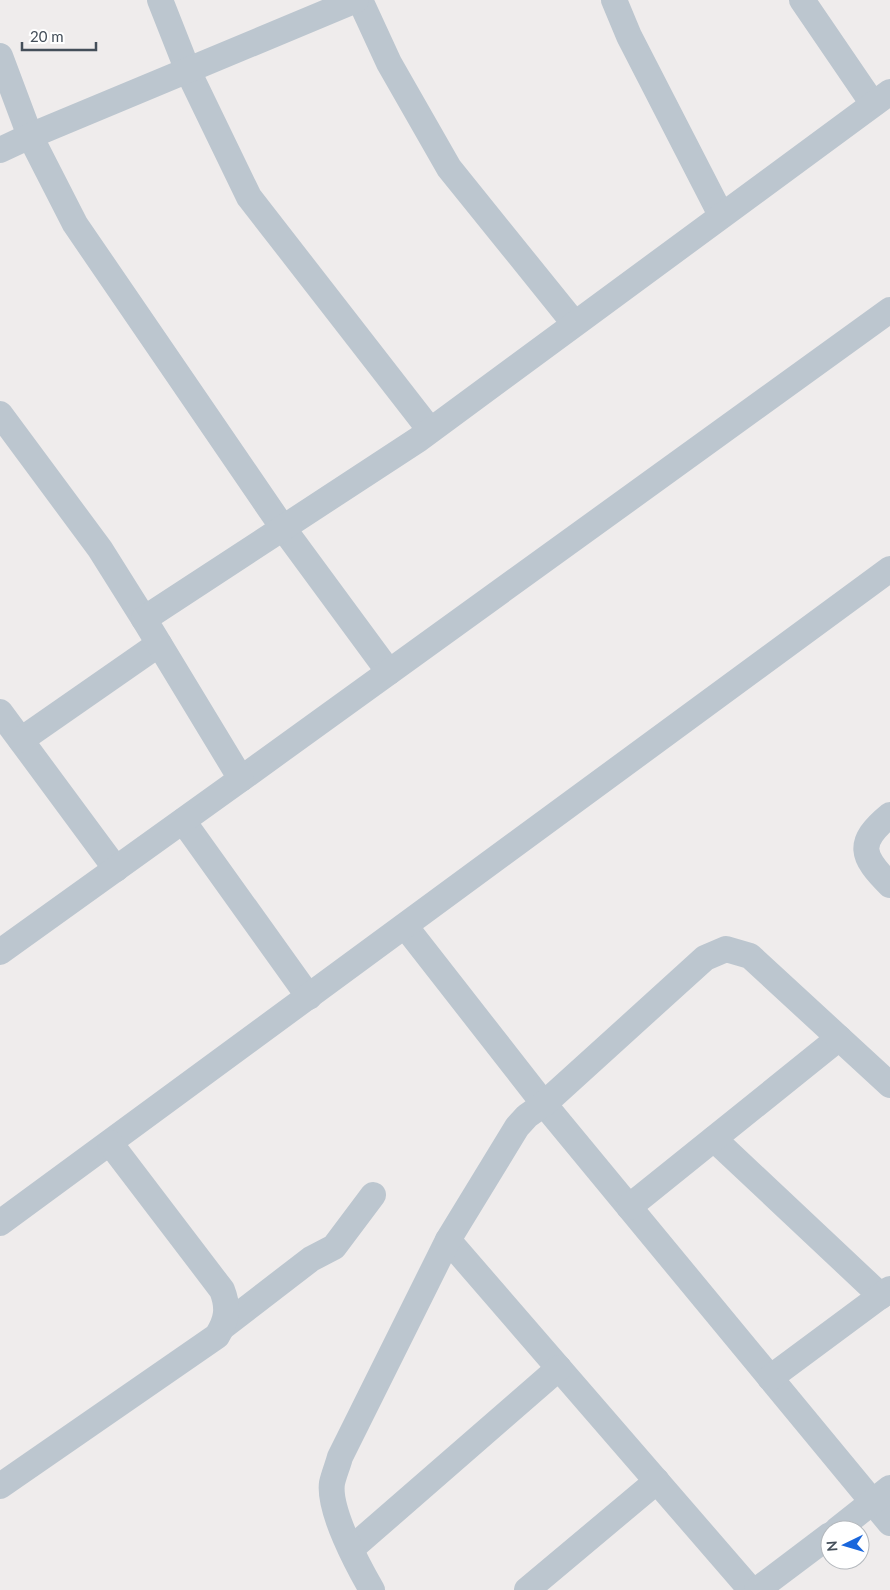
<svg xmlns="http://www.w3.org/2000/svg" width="890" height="1590" viewBox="0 0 890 1590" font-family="Lato,sans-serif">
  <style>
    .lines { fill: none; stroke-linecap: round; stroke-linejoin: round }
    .street { stroke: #bcc6cf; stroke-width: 26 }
  </style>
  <rect width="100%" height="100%" fill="#efecec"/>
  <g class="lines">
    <g class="street">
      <path d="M160 0 188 71 249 197 430 430"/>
      <path d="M360 0 389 63 449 168 574 323"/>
      <path d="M614 0 629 36 721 215"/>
      <path d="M802 0 873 104"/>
      <path d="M0 56 30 136 75 224 283 528 389 672"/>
      <path d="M0 150 30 136 356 0"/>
      <path d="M0 414 100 549 144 619"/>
      <path d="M0 712 116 869"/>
      <path d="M21 740 159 644"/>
      <path d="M241 779 890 310"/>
      <path d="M890 815C856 843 861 856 890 885"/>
      <path d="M183 821 309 997"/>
      <path d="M405 926 544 1104 890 1523"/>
      <path d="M0 952 241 779 144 619 419 439 890 92"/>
      <path d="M714 1139 881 1296"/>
      <path d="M629 1207 839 1038"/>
      <path d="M0 1223 890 569"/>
      <path d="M448 1240 751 1590"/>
      <path d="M224 1326 311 1259 334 1247 373 1195"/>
      <path d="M770 1378 890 1289"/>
      <path d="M0 1486 217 1336C227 1320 229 1308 222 1290L110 1143"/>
      <path d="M837 1530 890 1488"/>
      <path d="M351 1549 559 1368"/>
      <path d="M372 1590C358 1566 328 1510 332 1483 334 1474 338 1465 340 1457L448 1240 517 1127 527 1116 544 1104 705 958 726 949 750 956 890 1085"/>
      <path d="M527 1590 657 1481"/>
      <path d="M757 1590 830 1535"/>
    </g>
  </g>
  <g transform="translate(845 1545) rotate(265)"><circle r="24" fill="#ffffff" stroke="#b4b8bd"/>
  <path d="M0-4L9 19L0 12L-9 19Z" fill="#1966dc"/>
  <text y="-8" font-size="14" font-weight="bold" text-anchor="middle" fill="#444e59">N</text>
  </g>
  <path d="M22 42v8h74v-8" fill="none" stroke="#444e59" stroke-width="2.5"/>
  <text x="30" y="42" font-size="15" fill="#444e59" stroke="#ffffff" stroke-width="4" paint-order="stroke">20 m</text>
</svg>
